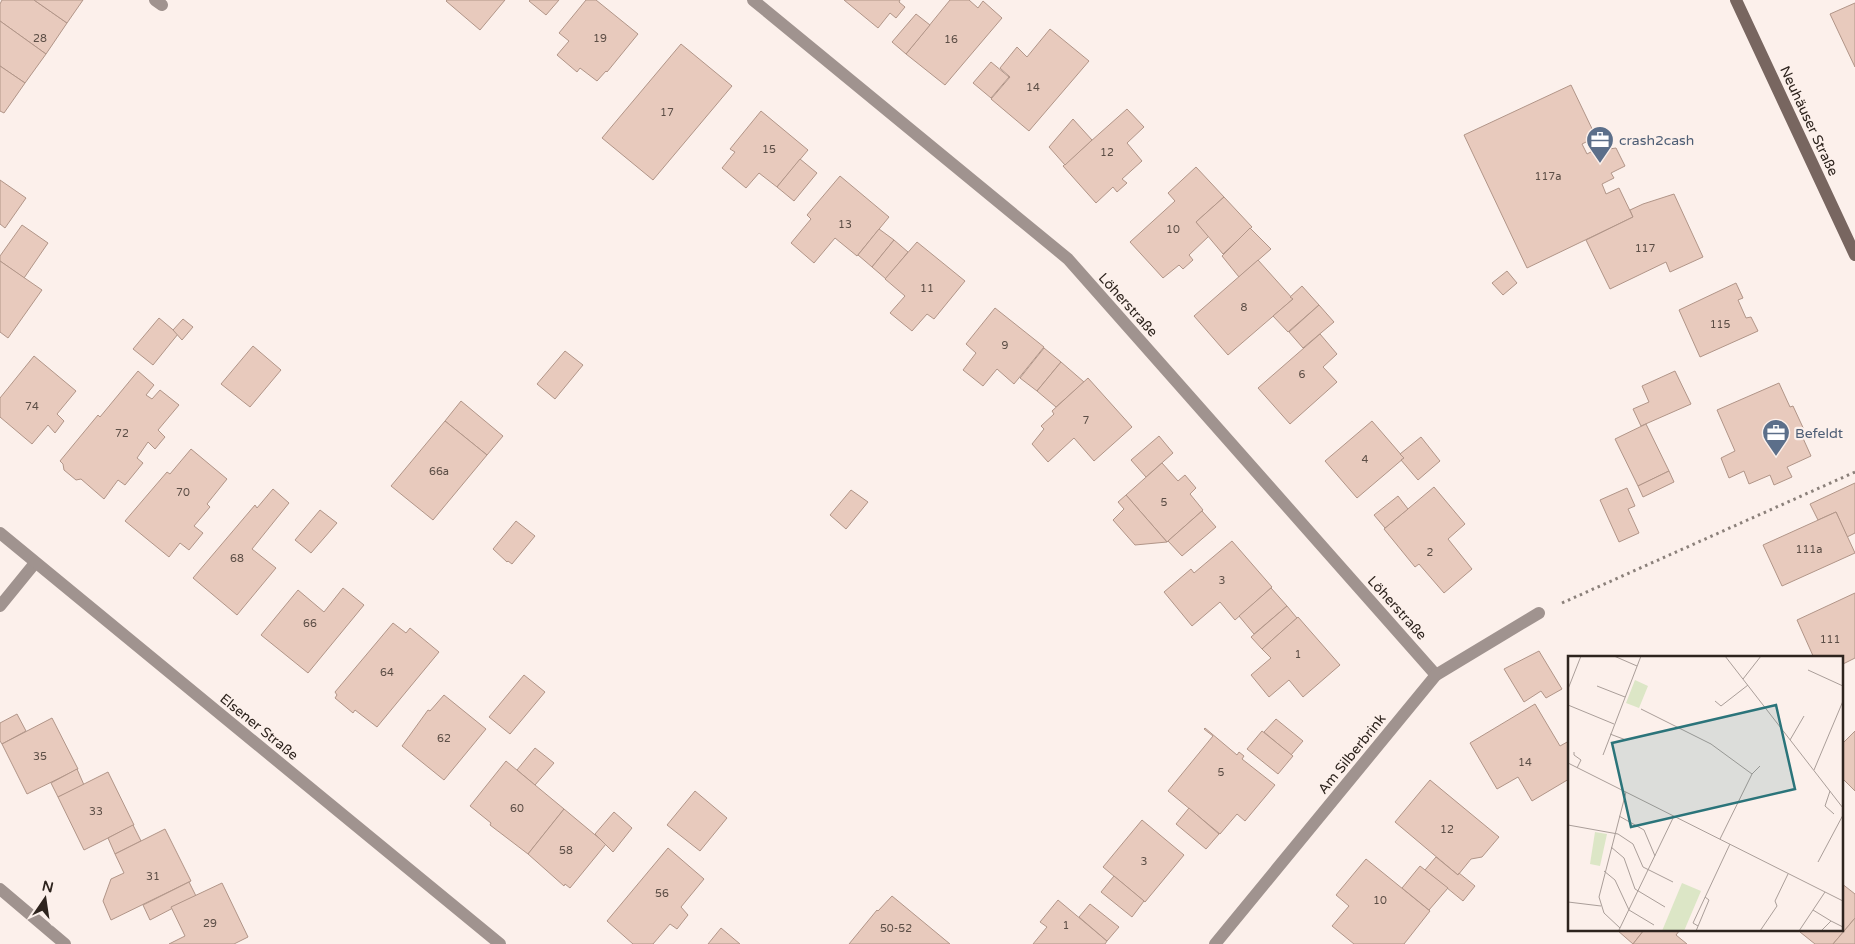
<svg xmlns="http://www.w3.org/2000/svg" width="1855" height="944" viewBox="0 0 1855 944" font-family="'Varela Round',sans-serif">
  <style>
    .building { fill: #e8cabd; stroke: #b19588 }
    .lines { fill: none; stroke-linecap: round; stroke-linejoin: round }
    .path { stroke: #8b807a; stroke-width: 3; stroke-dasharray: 2.5 4; stroke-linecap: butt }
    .service { stroke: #a0938f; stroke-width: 12 }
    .minor { stroke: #a0938f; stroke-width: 12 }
    .tertiary { stroke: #a0938f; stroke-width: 12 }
    .secondary { stroke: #786660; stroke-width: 12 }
    .labels { text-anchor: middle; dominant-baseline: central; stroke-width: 4.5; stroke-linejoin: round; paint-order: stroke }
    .number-label { font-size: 11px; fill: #5c4e46 }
    .street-label { font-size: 14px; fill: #2e241e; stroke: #fcf0eb }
    .service-label { font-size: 14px; fill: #4e5e75; stroke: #fcf0eb; text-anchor: start }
    .inset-road { fill: none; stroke: #aa9e99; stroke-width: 1 }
    .view { fill: #2b747a; fill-opacity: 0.15; stroke: #2b747a; stroke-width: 2.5 }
    .inset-edge { fill: none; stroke: #2e241e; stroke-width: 2.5 }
  </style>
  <rect width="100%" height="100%" fill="#fcf0eb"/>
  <g class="building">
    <path d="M2 0H34L67 23 46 54 0 21V4Z"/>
    <path d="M34 0H83L67 23Z"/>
    <path d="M447 0H505L480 30 446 1Z"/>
    <path d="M530 0H559L546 15 529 1Z"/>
    <path d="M586 0H596L638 34 607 72 606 71 597 81 580 68 577 72 557 55 569 41 559 33Z"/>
    <path d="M844 0H900L899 2 905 7 896 18 890 13 878 28Z"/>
    <path d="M950 0H969L978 8 983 1 1002 18 945 85 906 54Z"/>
    <path d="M1855 3V67L1830 14Z"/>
    <path d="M916 14 930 25 906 54 892 42Z"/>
    <path d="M0 21 46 54 25 83 0 66Z"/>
    <path d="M1050 29 1089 61 1029 131 991 99 1010 77 1000 68 1017 47 1027 57Z"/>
    <path d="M681 44 732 86 653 180 602 138Z"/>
    <path d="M991 62 1009 77 991 98 973 83Z"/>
    <path d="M0 66 25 83 4 113 0 111Z"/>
    <path d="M1571 85 1596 137 1582 144 1587 154 1600 147 1602 150 1616 148 1625 166 1611 173 1614 178 1602 184 1606 194 1619 188 1633 217 1527 268 1464 135Z"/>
    <path d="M1127 109 1144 127 1127 143 1142 161 1122 179 1127 183 1117 192 1113 187 1096 203 1063 166Z"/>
    <path d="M761 111 808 150 777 187 759 173 746 188 722 168 735 152 730 149Z"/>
    <path d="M1073 119 1092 140 1065 165 1049 147Z"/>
    <path d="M800 159 817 173 794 201 777 187Z"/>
    <path d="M1196 167 1224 197 1196 222 1209 236 1189 255 1193 260 1183 269 1179 265 1163 278 1130 242 1175 201 1168 193Z"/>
    <path d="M840 176 889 217 857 256 835 238 814 263 791 243 811 219 807 215Z"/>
    <path d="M0 180 26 198 5 228 0 224Z"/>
    <path d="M1674 194 1703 257 1670 272 1666 262 1610 289 1586 240 1633 217 1630 210 1643 204Z"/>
    <path d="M1224 197 1252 227 1223 254 1196 222Z"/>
    <path d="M22 225 48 243 24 278 0 261V256Z"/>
    <path d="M1250 228 1271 249 1239 277 1222 256Z"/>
    <path d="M879 229 894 240 872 267 858 255Z"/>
    <path d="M894 240 908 252 886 279 872 267Z"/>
    <path d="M917 242 965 281 934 319 927 314 912 331 890 313 905 296 885 279Z"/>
    <path d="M1258 260 1293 299 1228 355 1194 316Z"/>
    <path d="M0 261 42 290 8 338 0 332Z"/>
    <path d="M1507 271 1517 283 1503 295 1492 283Z"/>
    <path d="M1736 283 1743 298 1738 300 1746 318 1751 317 1758 331 1700 357 1679 310Z"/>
    <path d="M1302 286 1319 305 1288 332 1273 316 1293 299 1290 297Z"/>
    <path d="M1319 305 1334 322 1303 348 1289 332Z"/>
    <path d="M995 308 1044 347 1014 384 997 369 983 386 963 370 976 353 966 344Z"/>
    <path d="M159 318 178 334 153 365 133 349Z"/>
    <path d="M183 319 193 327 182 340 173 330Z"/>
    <path d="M1320 334 1337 354 1323 367 1337 382 1290 424 1258 388Z"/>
    <path d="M253 346 281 370 250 407 221 384Z"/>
    <path d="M1044 348 1061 362 1037 391 1020 378Z"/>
    <path d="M565 351 583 365 555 399 537 384Z"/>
    <path d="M34 356 76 391 57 414 64 421 55 433 48 425 32 444 0 417V398Z"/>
    <path d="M1061 362 1084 382 1056 407 1037 391Z"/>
    <path d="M138 371 154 385 146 395 152 399 160 390 179 405 158 430 165 437 155 449 148 442 137 458 143 463 125 485 118 480 104 499 81 479 76 480 64 470 63 464 60 461 98 415 100 417Z"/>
    <path d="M1675 371 1691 404 1641 426 1633 409 1649 402 1642 386Z"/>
    <path d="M1088 378 1132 427 1094 461 1074 438 1048 462 1032 444 1044 429 1041 426 1054 414 1052 411Z"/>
    <path d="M1779 383 1790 407 1793 406 1806 434 1802 436 1811 456 1787 467 1792 477 1774 485 1770 475 1749 484 1744 471 1729 478 1721 458 1735 451 1717 410Z"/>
    <path d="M461 401 503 436 487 455 445 421Z"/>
    <path d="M445 421 487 455 433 520 391 486Z"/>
    <path d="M1372 421 1404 458 1357 498 1325 461Z"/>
    <path d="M1646 424 1669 471 1638 486 1615 439Z"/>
    <path d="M1159 436 1173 453 1146 477 1131 460Z"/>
    <path d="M1421 437 1440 461 1418 480 1401 460 1404 458 1400 454Z"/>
    <path d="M191 449 227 479 207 504 210 507 194 526 203 533 189 550 180 543 169 557 125 521 167 472 170 474Z"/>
    <path d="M1162 463 1178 481 1185 475 1196 488 1190 494 1203 510 1167 542 1126 495Z"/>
    <path d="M1669 471 1674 482 1643 497 1638 486Z"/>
    <path d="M1855 483V533L1847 537 1836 512 1818 520 1810 504Z"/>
    <path d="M1434 487 1465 524 1448 539 1472 569 1444 593 1419 564 1415 567 1384 529Z"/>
    <path d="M1627 488 1635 506 1628 509 1639 533 1619 542 1600 500Z"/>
    <path d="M273 489 289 503 252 549 276 568 237 615 193 578 255 505 257 508Z"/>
    <path d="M851 490 868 502 846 529 830 515Z"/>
    <path d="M1126 495 1167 542 1135 545 1113 520 1124 509 1118 502Z"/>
    <path d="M1398 496 1408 509 1385 528 1374 515Z"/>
    <path d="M320 510 337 523 311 553 295 540Z"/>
    <path d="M1202 511 1216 527 1182 556 1168 541Z"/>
    <path d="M1836 512 1855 553 1782 586 1763 545Z"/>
    <path d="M516 521 535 536 512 564 508 561 507 562 493 549Z"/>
    <path d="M1232 541 1272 587 1235 620 1220 602 1192 626 1164 592 1191 569 1194 573Z"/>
    <path d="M343 588 364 605 308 673 261 635 298 590 324 612Z"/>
    <path d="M1271 588 1287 606 1254 634 1239 616Z"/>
    <path d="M1855 593V658L1841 665V658H1814L1797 620Z"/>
    <path d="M1287 606 1297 618 1262 649 1251 637Z"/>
    <path d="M1298 617 1340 665 1303 697 1289 680 1269 697 1251 675 1271 658 1262 649Z"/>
    <path d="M393 623 406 633 410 628 439 652 377 727 355 710 353 713 335 698 337 695 335 692Z"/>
    <path d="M1539 651 1562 689 1546 698 1541 691 1524 702 1504 669Z"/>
    <path d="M524 675 545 692 510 734 489 717Z"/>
    <path d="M444 695 486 729 444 780 402 746 428 710 430 711Z"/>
    <path d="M1535 704 1560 746 1569 741V779L1532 801 1518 777 1497 789 1470 743Z"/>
    <path d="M17 714 26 731 2 744 0 741V723Z"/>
    <path d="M52 718 78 769 27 794 2 744Z"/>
    <path d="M1276 719 1303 741 1291 755 1264 732Z"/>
    <path d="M1205 728 1237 755 1239 752 1244 756 1242 759 1275 785 1245 821 1237 814 1220 834 1168 791 1213 736 1204 729Z"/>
    <path d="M1262 731 1293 756 1278 774 1247 749Z"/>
    <path d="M1855 731V791L1841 777V745Z"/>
    <path d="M535 748 554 763 535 785 517 770Z"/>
    <path d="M506 761 564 809 528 854 490 825 491 823 470 806Z"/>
    <path d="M77 769 84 785 58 797 51 783Z"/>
    <path d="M108 772 134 825 84 850 58 797Z"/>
    <path d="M1430 780 1499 837 1482 857 1471 859 1458 875 1395 822Z"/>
    <path d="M695 791 727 818 700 851 667 825Z"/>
    <path d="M1189 808 1219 834 1206 849 1176 824Z"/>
    <path d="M564 809 606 844 570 888 565 884 564 886 528 854Z"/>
    <path d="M614 812 632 828 613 852 595 834Z"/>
    <path d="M1142 820 1184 855 1145 902 1103 867Z"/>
    <path d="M133 825 141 841 115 854 108 838Z"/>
    <path d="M165 829 191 881 111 920 103 901 111 879 124 873 115 854Z"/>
    <path d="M668 848 704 879 681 907 688 915 677 929 670 924 653 944H633L607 921Z"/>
    <path d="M1436 857 1458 875 1459 873 1475 886 1463 901 1425 870Z"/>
    <path d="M1366 859 1430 911 1404 944H1354L1332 926 1349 906 1336 895Z"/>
    <path d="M1420 866 1448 888 1429 910 1402 888Z"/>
    <path d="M1114 876 1144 901 1132 917 1101 892Z"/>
    <path d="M189 882 196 896 150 920 143 905Z"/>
    <path d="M222 883 248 937 234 944H169L185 936 171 907Z"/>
    <path d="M1841 883 1855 894V918L1833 944H1815L1800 932 1801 930H1841Z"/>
    <path d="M892 896 950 944H849L877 910 878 911Z"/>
    <path d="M1058 900 1107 941 1105 944H1033L1047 927 1040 922Z"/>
    <path d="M1090 904 1119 927 1107 941 1079 917Z"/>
    <path d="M1855 918V944H1833L1845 930Z"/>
    <path d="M721 928 740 944H708Z"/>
    <path d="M1617 930H1644L1633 944Z"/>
    <path d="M1644 930H1680L1676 935 1687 944H1633Z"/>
  </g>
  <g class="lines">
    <path class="path" d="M1562 603 1855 472"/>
    <path class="service" d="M0 889 65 944"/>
    <g class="minor">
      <path d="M155 0 162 5"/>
      <path d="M753 0 1068 259 1436 675"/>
      <path d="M0 606 35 563"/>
      <path d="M1215 944 1436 675 1539 613"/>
    </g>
    <path class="tertiary" d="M0 533 500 944"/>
    <path class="secondary" d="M1736 0 1855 255"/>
  </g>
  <defs>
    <symbol id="office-pin" viewBox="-11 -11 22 30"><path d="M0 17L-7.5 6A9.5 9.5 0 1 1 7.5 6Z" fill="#5c6f8a" stroke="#fcf0eb"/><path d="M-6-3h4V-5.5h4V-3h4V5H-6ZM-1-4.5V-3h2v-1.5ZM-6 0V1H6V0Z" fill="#fff"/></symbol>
  </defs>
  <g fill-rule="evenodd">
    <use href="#office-pin" x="1584" y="124" width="32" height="43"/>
    <use href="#office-pin" x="1760" y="417" width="32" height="43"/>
  </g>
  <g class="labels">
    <g class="number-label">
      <text x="40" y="38">28</text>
      <text x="600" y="38">19</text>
      <text x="951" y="39">16</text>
      <text x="1033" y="87">14</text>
      <text x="667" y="112">17</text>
      <text x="769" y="149">15</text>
      <text x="1107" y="152">12</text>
      <text x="1548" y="176">117a</text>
      <text x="845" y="224">13</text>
      <text x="1173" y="229">10</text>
      <text x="1645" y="248">117</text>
      <text x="927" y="288">11</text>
      <text x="1244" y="307">8</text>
      <text x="1720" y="324">115</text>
      <text x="1005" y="345">9</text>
      <text x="1302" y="374">6</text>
      <text x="32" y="406">74</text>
      <text x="1086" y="420">7</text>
      <text x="122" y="433">72</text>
      <text x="1365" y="459">4</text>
      <text x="439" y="471">66a</text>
      <text x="183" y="492">70</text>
      <text x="1164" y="502">5</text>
      <text x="1809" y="549">111a</text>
      <text x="1430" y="552">2</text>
      <text x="237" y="558">68</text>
      <text x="1222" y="580">3</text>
      <text x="310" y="623">66</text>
      <text x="1830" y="639">111</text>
      <text x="1298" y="654">1</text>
      <text x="387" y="672">64</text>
      <text x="444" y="738">62</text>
      <text x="40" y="756">35</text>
      <text x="1525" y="762">14</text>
      <text x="1221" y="772">5</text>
      <text x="517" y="808">60</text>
      <text x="96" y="811">33</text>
      <text x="1447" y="829">12</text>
      <text x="566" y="850">58</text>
      <text x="1144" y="861">3</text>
      <text x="153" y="876">31</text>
      <text x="662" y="893">56</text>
      <text x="1380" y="900">10</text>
      <text x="210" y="923">29</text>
      <text x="1066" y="925">1</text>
      <text x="896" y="928">50-52</text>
    </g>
    <g class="street-label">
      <text transform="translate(1809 121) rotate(65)">Neuhäuser Straße</text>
      <text transform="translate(1128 305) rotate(48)">Löherstraße</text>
      <text transform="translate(1397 608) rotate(48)">Löherstraße</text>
      <text transform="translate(259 727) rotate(39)">Elsener Straße</text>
      <text transform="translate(1352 754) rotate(-51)">Am Silberbrink</text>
    </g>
    <g class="service-label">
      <text x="1619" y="140">crash2cash</text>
      <text x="1795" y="433">Befeldt</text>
    </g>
  </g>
  <g transform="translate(1568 656)">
    <rect width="275" height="275" fill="#fcf0eb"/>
    <path d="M67 24 80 30 71 52 58 47ZM27 176 39 178 32 210 22 208ZM114 227 133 235 116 275H94Z" fill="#dce6c6"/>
    <path class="inset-road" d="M46 0 69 10M157 0 275 152M240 14 275 30M175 23 193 0M29 30 57 41M0 33 13 0M147 45 153 50 180 29M0 49 46 68M73 53 143 88 184 118M42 78 58 84M222 84 236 60M6 96V99L13 104 9 112M35 99 73 0M0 107 275 245M246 114 275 45M262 135 257 150 266 158M51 160 76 174 87 200M0 169 50 178 65 188 75 211 105 226M152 183 184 118 192 110M43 191 56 202 67 233 97 251M250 206 275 159M36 215 47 224 61 254 86 269M0 246 33 250M245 254 263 265M130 270 125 267 162 188M52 272 36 257 31 241 58 136M51 274 106 160M128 275 141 244 137 241M192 275 209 250 207 245 220 218M231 275 257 236M253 275 263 265 275 271"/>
    <path class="view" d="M208 49 227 133 63 171 44 87Z"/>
    <rect width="275" height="275" class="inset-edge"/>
  </g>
  <g transform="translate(45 899) rotate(13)" stroke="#fcf0eb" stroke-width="4" paint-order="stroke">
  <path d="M0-4L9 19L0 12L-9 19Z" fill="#2e241e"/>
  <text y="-8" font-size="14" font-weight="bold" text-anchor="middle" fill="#2e241e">N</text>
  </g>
</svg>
